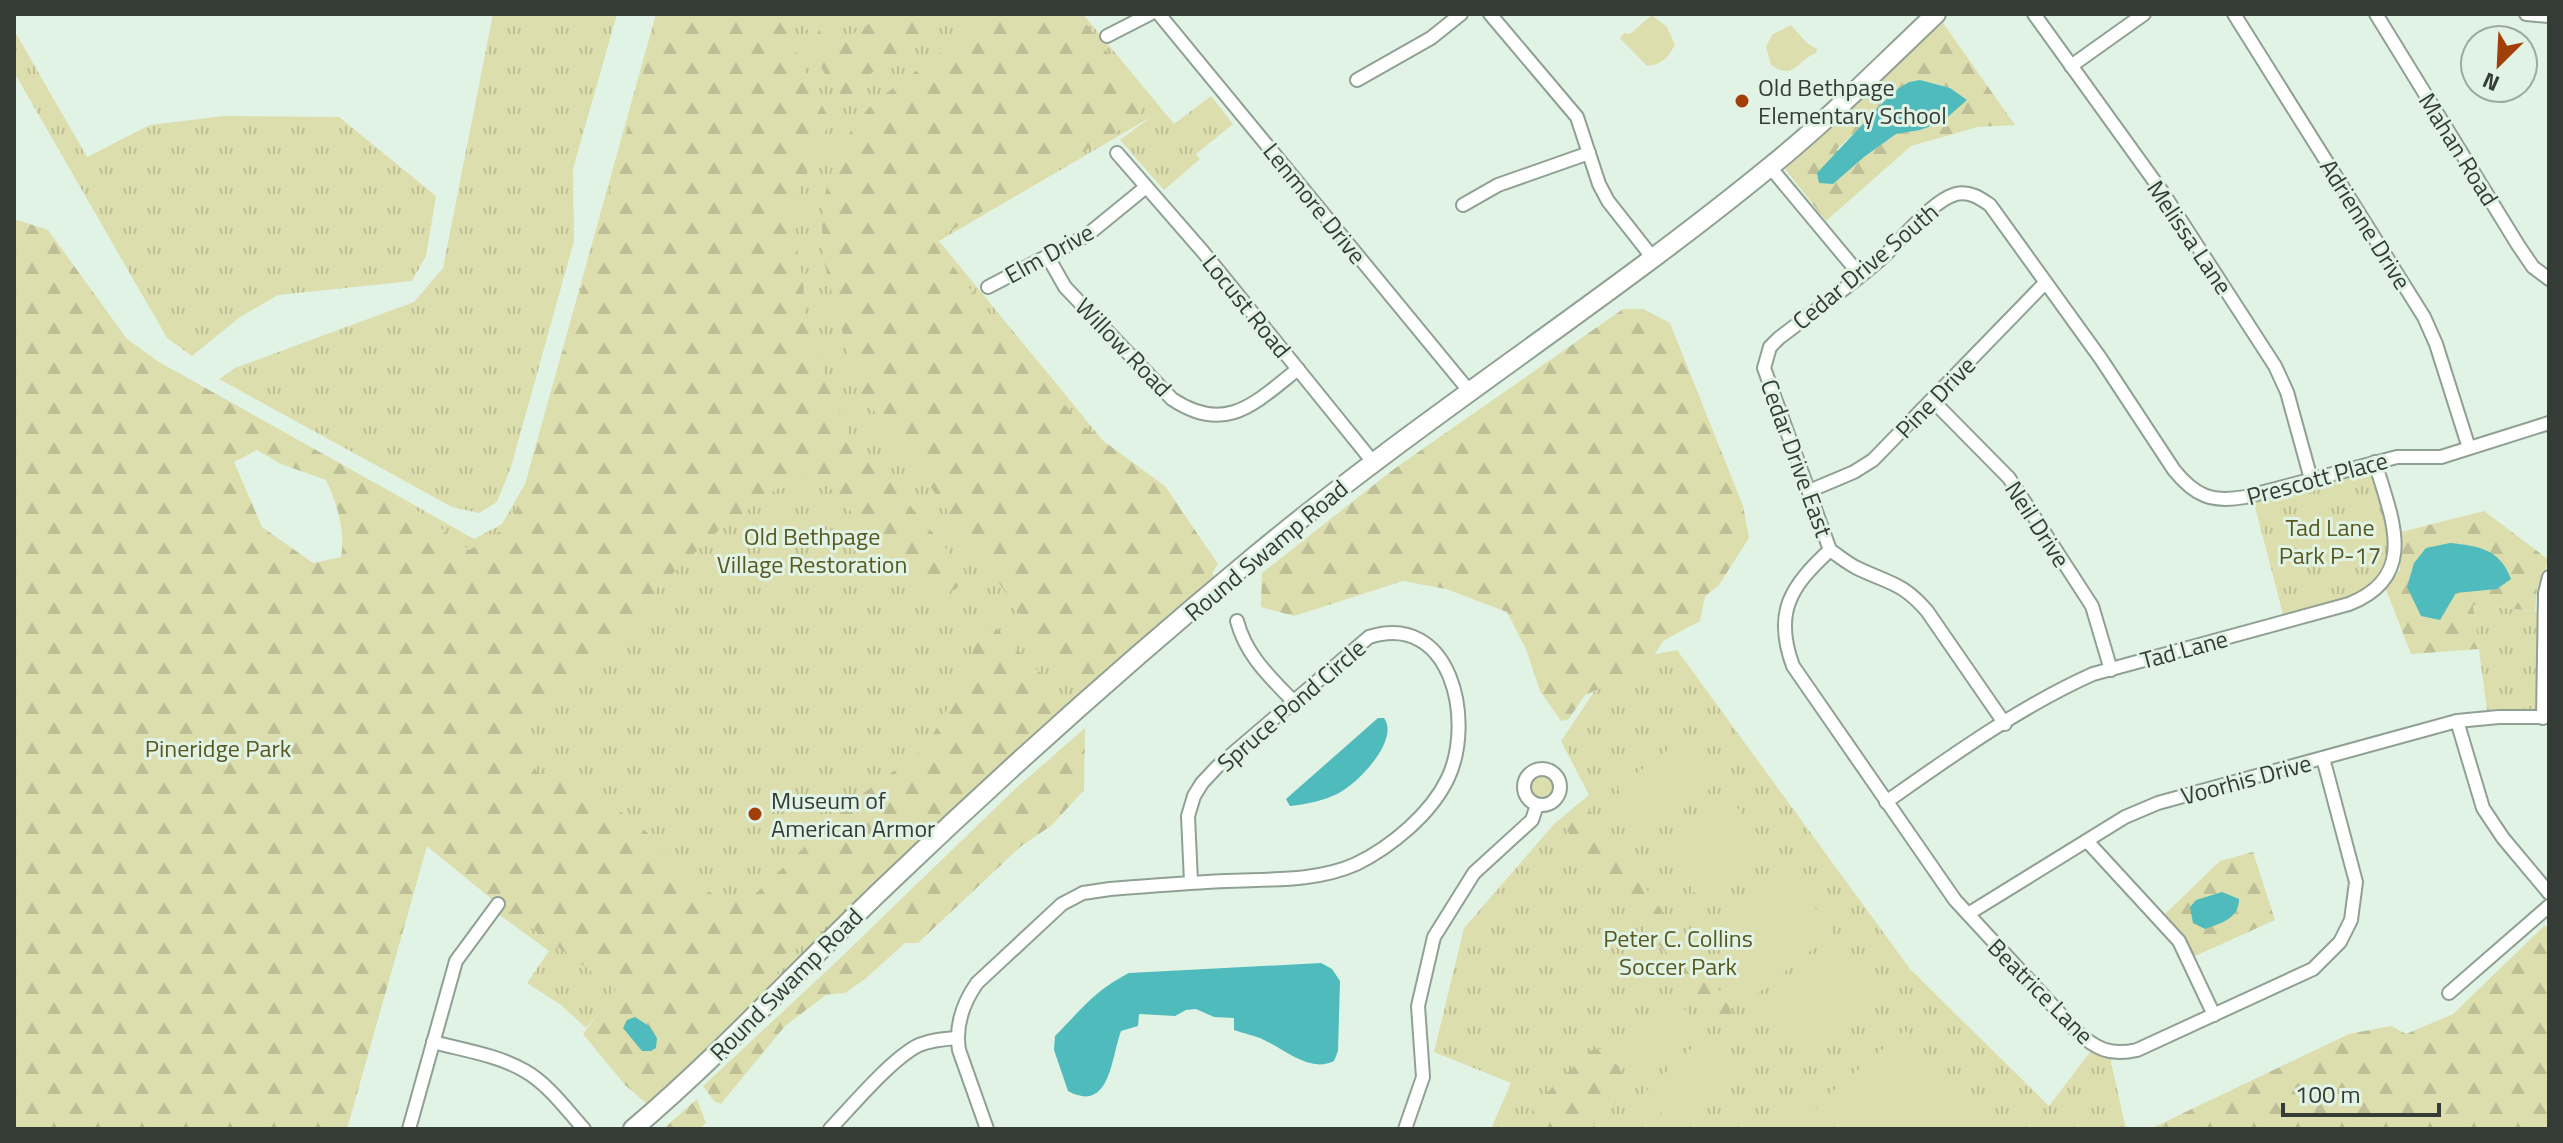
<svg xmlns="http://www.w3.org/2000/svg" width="2563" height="1143" viewBox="0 0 2563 1143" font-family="'Titillium Web',sans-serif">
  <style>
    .grass { fill: url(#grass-tufts) }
    .forest { fill: url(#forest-firs); fill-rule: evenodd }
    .garden { fill: #dddeae }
    .water { fill: #50bbbc }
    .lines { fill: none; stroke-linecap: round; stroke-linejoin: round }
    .street-casing { stroke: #90a194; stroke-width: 16 }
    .secondary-casing { stroke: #90a194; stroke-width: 22 }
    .street { stroke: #fff; stroke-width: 12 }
    .secondary { stroke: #fff; stroke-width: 18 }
    .poi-dot { fill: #a23e07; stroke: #e1f3e5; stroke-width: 3 }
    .labels { text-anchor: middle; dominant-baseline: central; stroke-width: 6; stroke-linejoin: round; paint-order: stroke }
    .poi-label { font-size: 24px; fill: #353c37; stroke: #e1f3e5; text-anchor: start }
    .street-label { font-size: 24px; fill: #353c37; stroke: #e1f3e5 }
    .park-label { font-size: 24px; fill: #595820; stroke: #e1f3e5 }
  </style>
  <defs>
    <pattern id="grass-tufts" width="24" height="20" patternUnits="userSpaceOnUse" patternTransform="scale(2)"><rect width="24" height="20" fill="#dddeae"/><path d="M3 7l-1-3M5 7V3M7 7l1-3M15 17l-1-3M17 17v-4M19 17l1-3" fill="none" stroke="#bebf96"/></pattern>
    <pattern id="forest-firs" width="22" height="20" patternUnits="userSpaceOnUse" patternTransform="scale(2)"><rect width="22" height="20" fill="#dddeae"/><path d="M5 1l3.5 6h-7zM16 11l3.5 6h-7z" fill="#bebf96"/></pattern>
  </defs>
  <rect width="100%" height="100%" fill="#e1f3e5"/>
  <g class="grass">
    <path d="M493 14H617L573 169 574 241 511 467 497 502 479 513 452 507 219 379 235 368 414 302 443 268Z"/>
    <path d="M656 14H1083L1174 124 1211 96 1233 124 1196 154 1200 159 1164 190 1120 140 1151 117 939 241 1220 583 710 1056 617 990 586 1028 561 1005 527 983 549 951 493 910 497 903 426 845 520 499C509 529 497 536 469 550L393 493 474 539 502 524 525 484Z"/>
    <path d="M14 30 87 157 150 125 224 116 339 117 436 196 426 256 412 281 278 295 240 317 192 356 167 338 14 72Z"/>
    <path d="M2375 462 2396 547 2371 592 2285 622 2252 495Z"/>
    <path d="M2473 605 2545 612 2543 718 2488 717Z"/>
    <path d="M1677 650 1910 969 2049 1106 2094 1047 2109 1053 2126 1129H1491L1511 1083 1434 1052 1464 928 1555 823 1589 795 1561 741 1614 662Z"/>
    <circle cx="1542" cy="787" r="12"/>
  </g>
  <g class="forest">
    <path d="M660 14H780L800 61 830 121 795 201 796 242 803 279 805 312 824 373 848 432 965 571 957 588 931 603 831 489 805 473 774 491 719 530 653 592 630 640 602 658 532 719 524 749 538 774 559 771 575 755 572 775 647 832 663 852 691 880 722 900 735 895 750 899 853 801 926 747 970 668 975 637 993 625 1050 683 1061 707 807 944 782 955 785 964 655 1111 625 1085 583 1034 616 989 498 904 427 846 347 1129H14V222L17 220 48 230 127 339 159 362 393 493 469 550C508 530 511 524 526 484ZM257 450 281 464 326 480C337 503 346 532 341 557L313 563 262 527 234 462Z"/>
    <path d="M803 14H814L825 45 832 47 885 14H957L866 77 848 99C820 81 812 44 803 14Z"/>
    <path d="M992 14H1079L1142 99 1141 111 1128 125 935 240 952 265 1035 373 1087 429 1165 486 1218 564 1203 587 1121 659 1093 679 1072 681 1056 664 898 441 858 391 824 262 822 228 824 197 837 155 853 127 872 104Z"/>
    <path d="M1943 23 2015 125 1977 127 1911 146 1826 221 1782 165ZM1920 80 1950 88 1920 130 1896 134 1864 157 1836 150 1909 82Z"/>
    <path d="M1623 309H1643L1670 323 1743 506 1749 538 1719 585 1705 596 1700 621 1663 641 1645 669 1585 695 1568 720 1561 721 1540 691 1526 649 1507 612 1446 589 1403 581 1294 616 1261 607 1262 573 1394 469Z"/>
    <path d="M2484 511 2549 560 2537 588 2535 611 2473 605 2479 649 2411 654 2385 587 2400 570 2401 532Z"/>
    <path d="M1085 728 1084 790 1052 825 1020 847 918 943H905L865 979 845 993 826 995 785 1026 721 1104 714 1101 703 1086 834 964 1014 790Z"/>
    <path d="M1585 804 1725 998 1735 1020 1707 1010 1680 979 1679 967 1627 910 1563 825Z"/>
    <path d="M2253 852 2275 920 2195 956 2165 914 2220 861Z"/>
    <path d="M2545 925 2549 929V1129H2150L2349 1034 2391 1026 2406 1034 2453 1014Z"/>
    <path d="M1598 1048 1618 1066 1628 1085C1599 1132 1590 1129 1539 1129L1533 1124 1532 1107 1590 1051Z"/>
    <path d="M697 1099 706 1123 699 1129H663Z"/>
  </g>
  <g class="garden">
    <path d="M1652 15 1667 27 1675 45C1668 57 1662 65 1647 66L1620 38 1624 33 1630 34Z"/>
    <path d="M1791 25 1807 43 1817 49 1816 53C1796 61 1795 81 1771 65L1766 47 1772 35Z"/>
    <path d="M2288 528 2298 569 2282 573 2271 533Z"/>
    <path d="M1685 737 1719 782 1651 833 1617 788Z"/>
    <path d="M1729 797 1763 841 1696 894 1662 849Z"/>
    <path d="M1789 876 1834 932 1757 994 1712 939Z"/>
    <path d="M1842 941 1888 995 1812 1059 1766 1005Z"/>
    <path d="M1669 994 1699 1024 1650 1073 1620 1044Z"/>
    <path d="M1905 1030 1990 1129H1859L1829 1094Z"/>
    <path d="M1703 1037 1739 1074 1681 1129H1677L1643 1094Z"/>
    <path d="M1810 1102 1833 1129H1777Z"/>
  </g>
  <g class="water">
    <path d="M1920 80 1950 88 1967 100 1942 122 1920 130 1896 134 1864 157 1833 184 1819 183 1817 173 1893 92 1909 82Z"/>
    <path d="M2450 543C2479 546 2500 549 2511 579L2497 589 2456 593 2440 620 2421 616 2407 587 2414 563 2426 548Z"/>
    <path d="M1378 718H1384C1400 740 1358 783 1339 793 1323 801 1308 804 1290 806L1286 799Z"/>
    <path d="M2222 892 2239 899C2239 919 2221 923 2205 929L2193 923 2190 907 2196 900Z"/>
    <path d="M1321 963 1332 969 1340 981 1338 1051 1334 1061C1310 1073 1286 1050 1264 1040 1255 1035 1244 1034 1234 1030V1018L1214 1017 1196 1009 1186 1010 1175 1016 1139 1014 1138 1026 1121 1031C1111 1058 1110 1114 1068 1091L1054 1050 1055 1036C1082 1009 1094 991 1129 973Z"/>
    <path d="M635 1017 649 1026 657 1038 656 1048 651 1051H642L623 1028 627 1020Z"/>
  </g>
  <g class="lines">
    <defs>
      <g id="street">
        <path d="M1159 14 1470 392"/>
        <path d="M1490 14 1577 117 1599 184 1608 201 1652 257"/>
        <path d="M2034 14 2163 193 2275 366 2287 392 2311 479"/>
        <path d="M2234 14 2424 317 2436 344 2469 448"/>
        <path d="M2376 14 2518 245 2533 267 2549 279"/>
        <path d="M2526 14 2549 16"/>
        <path d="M1107 36 1150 14"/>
        <path d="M2071 66 2144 14"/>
        <path d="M1357 80 1431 38 1461 14"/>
        <path d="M1117 153 1204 253 1373 462"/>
        <path d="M1770 167 1860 275"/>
        <path d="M1463 205 1498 185 1589 153"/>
        <path d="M1048 257 1065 287 1172 399C1226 435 1255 403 1298 369"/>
        <path d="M988 287 1086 236 1146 187"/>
        <path d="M1932 400 2009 478 2092 606 2111 670"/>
        <path d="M1809 491 1854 472 1873 460 2045 283"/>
        <path d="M1830 550C1791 586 1773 612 1793 666L1955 900 2076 1031C2096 1049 2110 1056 2137 1050L2313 969 2340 942 2351 920 2356 882 2323 758"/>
        <path d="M1237 621C1246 655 1269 676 1293 701"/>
        <path d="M2543 718 2545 593 2549 577"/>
        <path d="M2457 721 2483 808 2503 838 2549 893"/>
        <path d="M2005 724 1927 611C1902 582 1888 583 1857 568 1847 563 1839 556 1830 550L1764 368 1770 347 1779 338C1813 312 1849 287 1882 258 1901 241 1931 201 1956 194 1970 191 1980 198 1990 205L2101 359 2174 470C2195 496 2212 503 2245 497L2397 457H2441L2549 423"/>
        <circle cx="1542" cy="787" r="18"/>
        <path d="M1886 802C1950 757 2021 706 2093 674L2349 604C2420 576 2391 517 2375 462"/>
        <path d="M2087 841 2179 941 2214 1015"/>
        <path d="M1968 914 2125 817 2158 803 2457 721 2499 717H2549"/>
        <path d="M2449 993 2549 906"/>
        <path d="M433 1042C463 1050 498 1055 525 1071 548 1084 566 1109 584 1129"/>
        <path d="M409 1129 456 961 498 904"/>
        <path d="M830 1129C852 1106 892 1058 919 1045 931 1040 944 1039 957 1038"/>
        <path d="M987 1129 959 1050C955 1025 963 1003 977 983L1062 904 1083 893 1110 889C1148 886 1186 883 1225 881 1268 879 1316 882 1356 864 1391 847 1431 814 1448 778 1475 720 1451 611 1369 637L1217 767 1202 783 1194 796 1188 816 1191 882"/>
        <path d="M1405 1129 1423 1077 1418 1006 1434 937 1474 873 1532 820 1537 805"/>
      </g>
      <path id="secondary" d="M633 1129C725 1051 806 961 894 878 1010 767 1131 659 1255 556 1421 418 1604 303 1771 166 1829 119 1882 65 1936 14"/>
    </defs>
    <use href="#street" class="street-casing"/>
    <use href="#secondary" class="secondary-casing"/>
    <use href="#street" class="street"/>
    <use href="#secondary" class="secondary"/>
  </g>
  <g class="poi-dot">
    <circle cx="1742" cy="101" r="8"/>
    <circle cx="755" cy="814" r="8"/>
  </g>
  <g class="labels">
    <g class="poi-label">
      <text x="1758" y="87">Old Bethpage<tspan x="1758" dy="28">Elementary School</tspan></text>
      <text x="771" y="800">Museum of<tspan x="771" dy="28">American Armor</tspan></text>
    </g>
    <g class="street-label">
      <text transform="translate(2459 149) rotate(58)">Mahan Road</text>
      <text transform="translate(1315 203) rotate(51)">Lenmore Drive</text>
      <text transform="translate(2366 224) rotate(58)">Adrienne Drive</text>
      <text transform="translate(2190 237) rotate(56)">Melissa Lane</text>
      <text transform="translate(1049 253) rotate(-29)">Elm Drive</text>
      <text transform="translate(1865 266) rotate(-40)">Cedar Drive South</text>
      <text transform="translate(1247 306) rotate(51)">Locust Road</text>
      <text transform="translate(1124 347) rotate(46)">Willow Road</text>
      <text transform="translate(1935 397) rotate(-46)">Pine Drive</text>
      <text transform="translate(1797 458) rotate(70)">Cedar Drive East</text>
      <text transform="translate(2317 478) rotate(-15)">Prescott Place</text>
      <text transform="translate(2038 524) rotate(57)">Neil Drive</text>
      <text transform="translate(1266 550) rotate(-40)">Round Swamp Road</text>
      <text transform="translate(2184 649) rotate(-15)">Tad Lane</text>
      <text transform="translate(1291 705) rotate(-41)">Spruce Pond Circle</text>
      <text transform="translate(2246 779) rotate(-15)">Voorhis Drive</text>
      <text transform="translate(786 984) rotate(-45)">Round Swamp Road</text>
      <text transform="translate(2041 991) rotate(45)">Beatrice Lane</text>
    </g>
    <g class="park-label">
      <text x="2330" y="527">Tad Lane<tspan x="2330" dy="28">Park P-17</tspan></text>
      <text x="812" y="536">Old Bethpage<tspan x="812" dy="28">Village Restoration</tspan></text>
      <text x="218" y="748">Pineridge Park</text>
      <text x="1678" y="938">Peter C. Collins<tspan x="1678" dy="28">Soccer Park</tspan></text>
    </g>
  </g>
  <rect width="2563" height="1143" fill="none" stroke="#353c37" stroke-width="32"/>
  <g transform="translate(2499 64) rotate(204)"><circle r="38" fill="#e1f3e5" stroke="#9caa9f" stroke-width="2"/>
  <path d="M0-6L14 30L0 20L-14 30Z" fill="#a23e07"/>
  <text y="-12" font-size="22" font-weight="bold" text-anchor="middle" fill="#353c37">N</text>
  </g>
  <path d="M2283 1103v12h156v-12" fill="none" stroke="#353c37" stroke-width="4"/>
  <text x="2295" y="1103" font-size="24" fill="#353c37" stroke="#e1f3e5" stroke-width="6" paint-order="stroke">100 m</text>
</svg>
